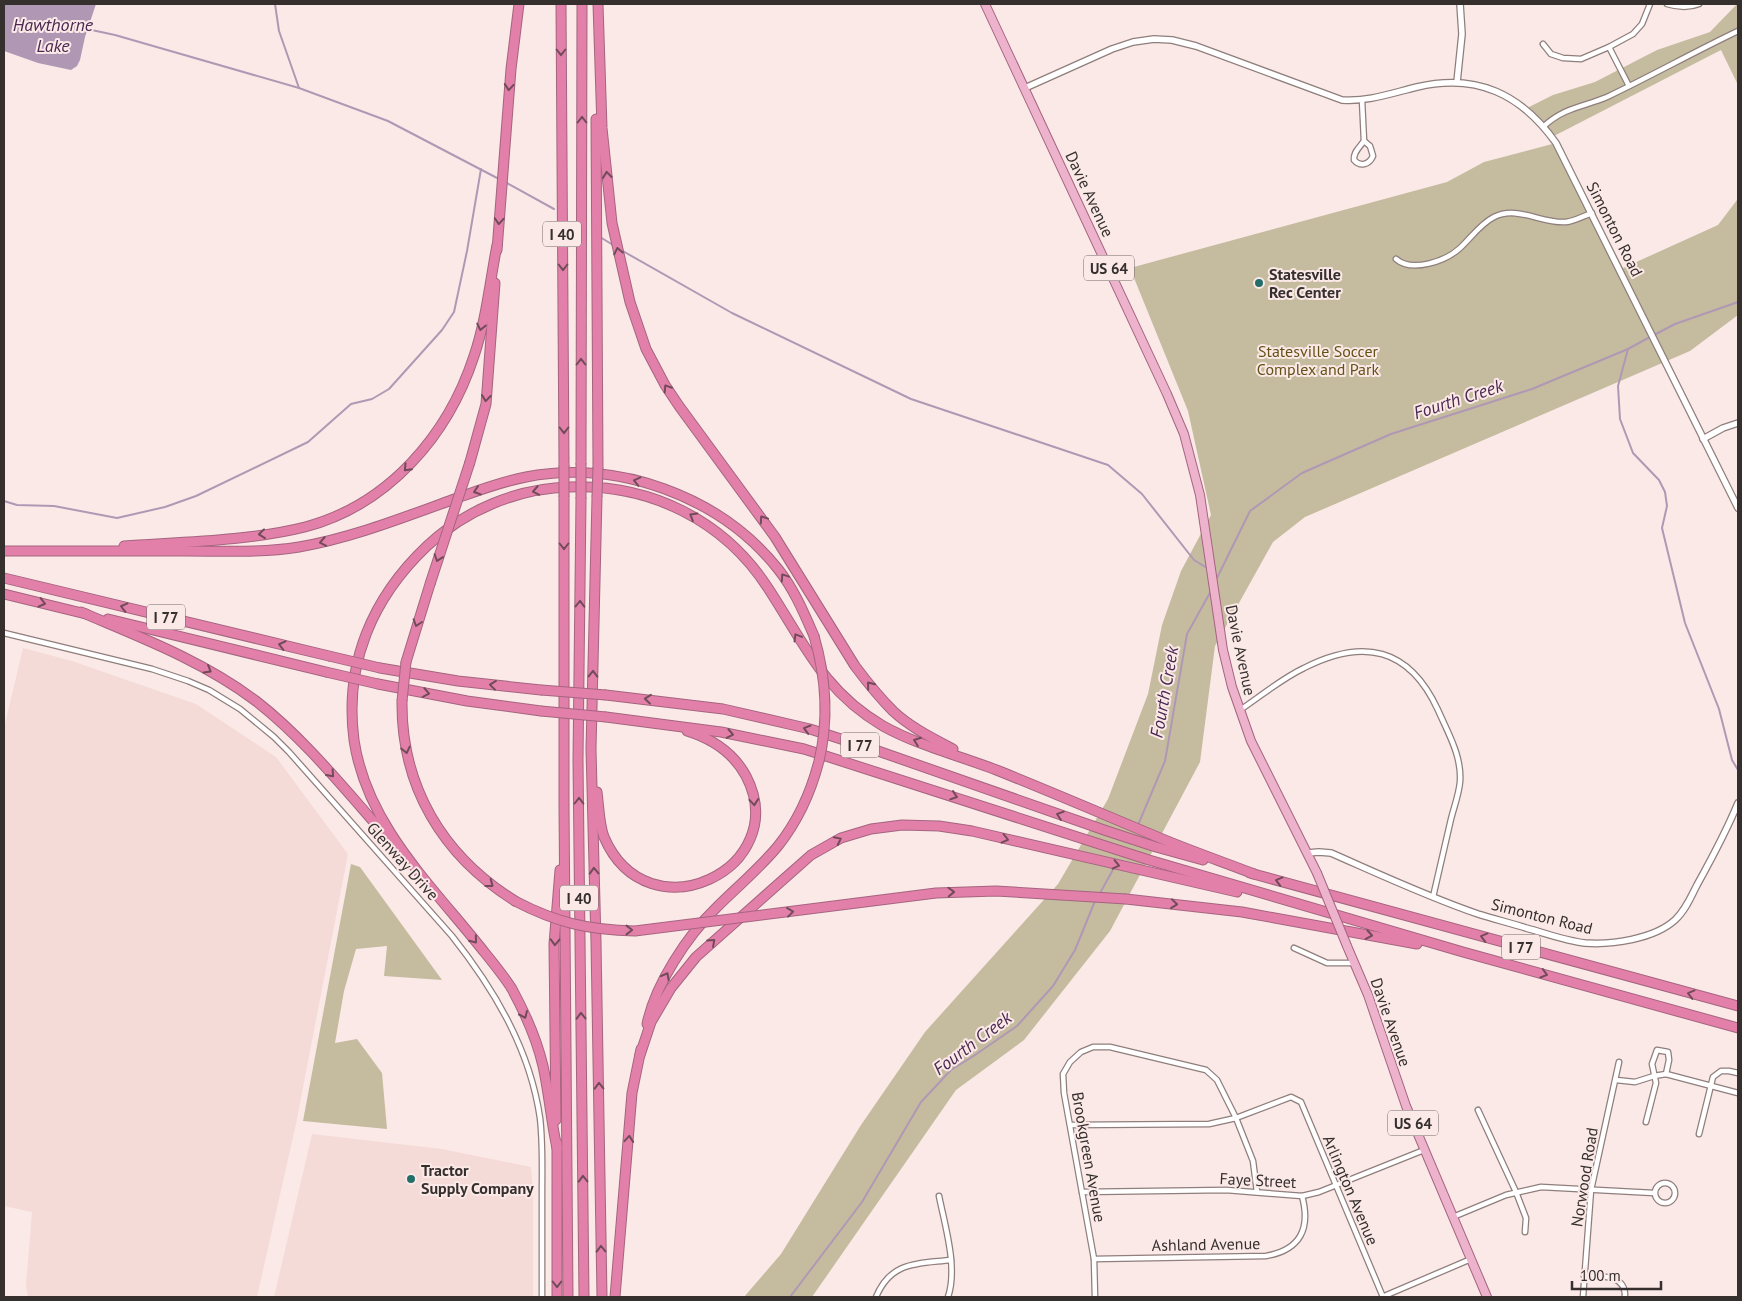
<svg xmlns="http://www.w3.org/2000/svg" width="1742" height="1301" viewBox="0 0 1742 1301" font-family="'PT Sans',sans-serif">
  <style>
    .built { fill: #f5dbd8 }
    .green { fill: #c5bc9f }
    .water { fill: #b098b5 }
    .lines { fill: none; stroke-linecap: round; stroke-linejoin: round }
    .stream { stroke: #b098b5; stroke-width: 2 }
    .minor-casing { stroke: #8e7e7c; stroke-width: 7 }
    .tertiary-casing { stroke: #8e7e7c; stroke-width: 8 }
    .primary-casing { stroke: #a5647f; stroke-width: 10 }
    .motorway-casing { stroke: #a5647f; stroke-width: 11 }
    .minor { stroke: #fff; stroke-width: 4.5 }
    .tertiary { stroke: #fff; stroke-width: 5.5 }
    .primary { stroke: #eeb3cc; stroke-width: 8 }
    .motorway { stroke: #e280aa; stroke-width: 9 }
    .primary-bridge-casing { stroke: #a5647f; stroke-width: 10; stroke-linecap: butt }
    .motorway-bridge-casing { stroke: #a5647f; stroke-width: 11; stroke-linecap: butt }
    .primary-bridge { stroke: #eeb3cc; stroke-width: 8 }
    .motorway-bridge { stroke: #e280aa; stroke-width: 9 }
    .oneway { stroke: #724b59 }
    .poi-dot { fill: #246e6a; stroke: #fbe9e7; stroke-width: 2 }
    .labels { text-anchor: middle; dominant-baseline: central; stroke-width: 4; stroke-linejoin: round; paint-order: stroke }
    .shield { fill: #fbe9e7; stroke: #706766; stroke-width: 1 }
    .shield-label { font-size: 15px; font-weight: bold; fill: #352f2e }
    .street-label { font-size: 16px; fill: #352f2e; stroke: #fbe9e7 }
    .poi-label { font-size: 16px; font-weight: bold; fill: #352f2e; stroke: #fbe9e7; text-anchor: start }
    .park-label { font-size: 16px; fill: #635115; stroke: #fbe9e7 }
    .water-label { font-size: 18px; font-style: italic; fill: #4a2851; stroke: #fbe9e7 }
  </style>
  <rect width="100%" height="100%" fill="#fbe9e7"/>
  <g class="built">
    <path d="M23 648 72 661 196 704 276 757 348 854 296 1124 257 1297H28L26 1285 32 1212 4 1206V728Z"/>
    <path d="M312 1134 442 1149 531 1167 533 1191V1297H274Z"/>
  </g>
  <g class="green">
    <path d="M1737 4 1738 85 1721 50 1552 137 1527 108 1553 95 1595 82 1657 50 1710 32Z"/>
    <path d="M1556 143 1623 268 1718 225 1737 200 1738 189V315L1690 351 1305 517 1273 542 1215 646 1200 762 1110 931 1024 1040 956 1090 812 1297H744L781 1254 861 1125 925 1032 1058 884 1108 799 1148 694 1162 625 1181 571 1211 515 1188 411 1130 268 1447 182 1484 162Z"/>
    <path d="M351 864 360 867 442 980 384 976 387 946 356 949 344 991 335 1043 357 1039 382 1073 387 1129 303 1121Z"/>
  </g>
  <path class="water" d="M4 4H96L85 37 80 60 77 66 71 70 38 63 4 51Z"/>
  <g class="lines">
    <g class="stream">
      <path d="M275 4 279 31 299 88"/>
      <path d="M87 29 115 35 299 88 388 121 499 179"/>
      <path d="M505 182 554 209"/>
      <path d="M600 237 613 245"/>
      <path d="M621 250 732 313 911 399 1108 465 1142 494 1194 560 1207 568"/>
      <path d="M1654 335 1675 324 1738 302"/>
      <path d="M1628 349 1618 386 1620 419 1633 453 1659 480 1665 492 1667 506 1662 528 1685 623 1719 709 1732 760 1738 770"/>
      <path d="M4 501 17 505 54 506 117 518 165 507 196 496 308 442 351 404 372 399 389 389 442 330 454 312 467 251 481 169"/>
      <path d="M1215 582 1250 511 1302 473 1391 434 1532 389 1628 349 1650 337"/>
      <path d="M1138 825 1165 761 1187 634 1211 591"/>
      <path d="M1099 895 1115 866"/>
      <path d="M790 1297 862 1202 921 1102 951 1070 975 1055 1017 1026 1053 986 1075 950 1095 901"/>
    </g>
    <defs>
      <g id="minor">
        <path d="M1667 4C1677 7 1689 8 1699 4"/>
        <path d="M1543 44 1551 54 1563 58 1581 59 1609 47 1633 34 1642 24 1650 4"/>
        <path d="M1609 47 1629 86"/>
        <path d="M1362 100 1364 141"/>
        <path d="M1544 126C1565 107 1583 107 1607 97 1651 76 1694 52 1738 31"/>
        <path d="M1364 141 1370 146 1373 156C1369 165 1360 167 1354 160 1353 152 1360 147 1364 141Z"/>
        <path d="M1396 259C1412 273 1446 261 1460 248 1471 238 1480 224 1494 217 1517 205 1542 224 1566 222 1575 221 1583 216 1592 213"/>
        <path d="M4 633 152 669 188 681 209 690 240 709 274 737 289 752 452 936C494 989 530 1049 540 1118 543 1144 542 1169 542 1194 542 1229 542 1263 542 1297"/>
        <path d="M1240 710C1261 696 1281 679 1304 668 1363 638 1409 647 1438 710 1448 733 1462 756 1460 782 1459 794 1454 807 1451 819 1445 845 1439 871 1433 897"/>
        <path d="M1294 948 1327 963H1355"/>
        <path d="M1616 1080 1635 1082 1654 1076 1666 1074 1738 1093"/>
        <path d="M1478 1110 1516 1192 1526 1218 1525 1232"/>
        <path d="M1646 1122 1656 1083 1652 1064 1657 1050 1668 1052 1669 1060 1666 1074"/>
        <path d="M1071 1125 1209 1124 1236 1118 1291 1097 1301 1102 1383 1297"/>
        <path d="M1699 1134 1713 1077 1721 1071H1729L1738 1073"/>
        <circle cx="1665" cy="1193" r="10"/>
        <path d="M1082 1192 1226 1190 1302 1196 1319 1192 1424 1150"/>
        <path d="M939 1196C945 1226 958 1268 948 1297"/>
        <path d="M1453 1217 1506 1195 1541 1187 1654 1193"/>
        <path d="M1094 1259 1266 1256C1300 1250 1311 1229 1302 1196"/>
        <path d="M1584 1276C1601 1276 1626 1274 1625 1297"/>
        <path d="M876 1297C891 1261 917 1264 951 1260"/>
        <path d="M1095 1297 1094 1259 1064 1093 1063 1074 1070 1062 1081 1052 1093 1047H1110L1206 1070 1217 1080 1236 1118 1253 1161 1257 1192"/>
        <path d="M1382 1297 1471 1259"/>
        <path d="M1583 1297 1591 1190 1619 1062"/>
      </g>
      <g id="tertiary">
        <path d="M1457 82 1462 34 1460 4"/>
        <path d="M1025 88 1112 49 1133 42 1154 39 1172 40 1196 46 1342 100C1368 102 1392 93 1417 87 1477 73 1521 94 1556 143L1738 508"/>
        <path d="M1703 439 1723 428 1738 423"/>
        <path d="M1307 853 1319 852 1331 853C1379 874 1428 897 1478 914 1494 919 1510 923 1526 928 1545 933 1565 941 1585 943 1612 945 1654 939 1675 920 1685 911 1691 897 1697 885 1712 858 1726 832 1738 803"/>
      </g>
      <g id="primary">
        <path d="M985 4 1167 394 1184 434 1200 495 1223 650 1232 687 1251 741 1317 873"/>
        <path d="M1347 946 1368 995 1406 1106 1487 1297"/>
      </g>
      <g id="motorway">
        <path d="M561 4 564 465"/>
        <path d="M598 4 602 128 612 223 630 302 646 349 665 385 679 406 775 537 855 666C867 682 879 697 893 711 910 727 932 738 953 749"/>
        <path d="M596 119 598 467"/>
        <path d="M497 250 511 69 519 4"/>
        <path d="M470 462 486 404 495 283"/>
        <path d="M581 463 582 4"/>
        <path d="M564 497V806L568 1297"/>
        <path d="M597 497 591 749 596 942 602 1297"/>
        <path d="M581 499 578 760 584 1297"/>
        <path d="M124 546C182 542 249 541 305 527 388 505 448 436 474 356 486 321 490 281 497 245"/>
        <path d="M4 551C65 551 126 551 187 551 225 551 262 553 299 547 351 538 399 519 449 501 474 492 499 482 526 477 617 459 720 496 778 569 794 589 804 613 814 636"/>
        <path d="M4 578 329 656"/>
        <path d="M4 594 86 614"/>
        <path d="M81 612C142 638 203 661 256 701 306 740 346 791 388 838"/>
        <path d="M108 619 326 672"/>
        <path d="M406 662 430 584"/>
        <path d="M380 668 458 681 541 690"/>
        <path d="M378 684 467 701 541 711"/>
        <path d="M606 695 723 709 810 729 878 751 1107 831 1156 847 1203 860"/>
        <path d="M402 701C401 787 443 856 515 901"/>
        <path d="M606 717 721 732 804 749 1149 860 1463 952 1738 1028"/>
        <path d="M597 792C599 806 599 824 604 837 648 939 794 868 746 776 733 752 713 739 687 731"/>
        <path d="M1250 873 1738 1006"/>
        <path d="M1126 899 1242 912 1417 944"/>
        <path d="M647 1024C655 985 687 936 716 908 737 887 759 869 778 846 798 821 811 792 819 761"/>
        <path d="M640 1055 651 1022 671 988 696 957 811 855 841 838 871 829 902 825 939 826 972 831 1237 892"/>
        <path d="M556 1120 554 944 560 870"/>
        <path d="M557 1143V1297"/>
        <path d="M557 1148C551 1121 549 1093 543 1066 537 1040 525 1013 512 989 502 973 489 958 477 943 427 881 366 822 354 740 344 664 372 598 427 546 465 510 518 488 570 487 650 484 724 520 768 588 804 643 823 691 883 726 917 745 963 757 999 771 1054 793 1107 816 1160 838 1191 851 1223 862 1254 874"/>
        <path d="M615 1297 632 1093 641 1049"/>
      </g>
    </defs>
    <use href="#minor" class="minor-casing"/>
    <use href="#tertiary" class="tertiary-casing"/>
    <use href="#primary" class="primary-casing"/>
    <use href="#motorway" class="motorway-casing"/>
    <use href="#minor" class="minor"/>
    <use href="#tertiary" class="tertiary"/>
    <use href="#primary" class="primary"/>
    <use href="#motorway" class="motorway"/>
    <defs>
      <path id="primary-bridge" d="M1317 873 1347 946"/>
      <g id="motorway-bridge">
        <path d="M564 497V465"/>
        <path d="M597 497 598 467"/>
        <path d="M581 499V463"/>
        <path d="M430 584 470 462"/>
        <path d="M814 636C826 677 829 719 819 761"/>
        <path d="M329 656 380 668"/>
        <path d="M326 672 378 684"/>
        <path d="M541 690 606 695"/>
        <path d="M402 701 406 662"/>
        <path d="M541 711 606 717"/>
        <path d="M515 901C557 923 589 930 635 931L936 893 996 891 1126 899"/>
      </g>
    </defs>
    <use href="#primary-bridge" class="primary-bridge-casing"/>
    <use href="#motorway-bridge" class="motorway-bridge-casing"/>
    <use href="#primary-bridge" class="primary-bridge"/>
    <use href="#motorway-bridge" class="motorway-bridge"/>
  </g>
  <defs><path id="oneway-chevron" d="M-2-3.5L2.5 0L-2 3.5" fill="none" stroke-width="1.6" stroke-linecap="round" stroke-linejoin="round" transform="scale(1.25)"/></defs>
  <g class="oneway">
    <use href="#oneway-chevron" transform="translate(561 52) rotate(90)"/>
    <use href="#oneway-chevron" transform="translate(509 87) rotate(95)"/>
    <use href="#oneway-chevron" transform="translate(582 120) rotate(-90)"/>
    <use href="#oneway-chevron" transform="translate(607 175) rotate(-96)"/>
    <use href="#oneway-chevron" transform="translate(499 221) rotate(94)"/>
    <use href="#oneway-chevron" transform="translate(618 251) rotate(-102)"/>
    <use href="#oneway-chevron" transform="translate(563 267) rotate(90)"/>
    <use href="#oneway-chevron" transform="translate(481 327) rotate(102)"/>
    <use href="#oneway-chevron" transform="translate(581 362) rotate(-90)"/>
    <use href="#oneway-chevron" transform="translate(667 388) rotate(-123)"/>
    <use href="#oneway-chevron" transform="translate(486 398) rotate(96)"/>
    <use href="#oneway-chevron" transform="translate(564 430) rotate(90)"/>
    <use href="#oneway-chevron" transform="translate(407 468) rotate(133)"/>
    <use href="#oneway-chevron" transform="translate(637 481) rotate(-167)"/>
    <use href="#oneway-chevron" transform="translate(477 491) rotate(162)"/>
    <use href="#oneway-chevron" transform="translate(536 491) rotate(169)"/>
    <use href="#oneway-chevron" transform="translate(693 516) rotate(-149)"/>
    <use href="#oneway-chevron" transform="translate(763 519) rotate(-124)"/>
    <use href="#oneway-chevron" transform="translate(262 534) rotate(174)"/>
    <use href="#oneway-chevron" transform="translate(323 542) rotate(169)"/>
    <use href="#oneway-chevron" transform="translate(564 546) rotate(90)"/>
    <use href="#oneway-chevron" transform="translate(438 558) rotate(109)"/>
    <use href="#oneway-chevron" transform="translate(784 577) rotate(-124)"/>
    <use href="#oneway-chevron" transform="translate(42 603) rotate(14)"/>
    <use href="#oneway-chevron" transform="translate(580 604) rotate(-89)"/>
    <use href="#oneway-chevron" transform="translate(124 607) rotate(-166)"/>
    <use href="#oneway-chevron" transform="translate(417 623) rotate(108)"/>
    <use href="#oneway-chevron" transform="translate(797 637) rotate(-121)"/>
    <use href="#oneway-chevron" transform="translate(282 645) rotate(-166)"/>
    <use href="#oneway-chevron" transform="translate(208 670) rotate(30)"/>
    <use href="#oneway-chevron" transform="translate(593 674) rotate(-89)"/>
    <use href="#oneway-chevron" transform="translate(493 685) rotate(-173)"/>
    <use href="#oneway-chevron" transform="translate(870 685) rotate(-129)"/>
    <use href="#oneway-chevron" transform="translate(426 693) rotate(11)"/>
    <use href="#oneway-chevron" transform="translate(648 699) rotate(-174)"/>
    <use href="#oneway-chevron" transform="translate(807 729) rotate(-164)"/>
    <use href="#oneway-chevron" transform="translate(730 734) rotate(11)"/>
    <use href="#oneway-chevron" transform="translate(917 741) rotate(-160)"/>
    <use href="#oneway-chevron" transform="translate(406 750) rotate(78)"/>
    <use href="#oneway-chevron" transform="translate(331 774) rotate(48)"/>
    <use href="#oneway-chevron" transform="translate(954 796) rotate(18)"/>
    <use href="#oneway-chevron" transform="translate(579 801) rotate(-90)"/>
    <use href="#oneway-chevron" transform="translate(754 802) rotate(85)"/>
    <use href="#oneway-chevron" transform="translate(1060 815) rotate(-161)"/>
    <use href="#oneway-chevron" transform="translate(1005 839) rotate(14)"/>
    <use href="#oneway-chevron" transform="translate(838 840) rotate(-26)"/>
    <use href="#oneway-chevron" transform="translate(1116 865) rotate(13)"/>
    <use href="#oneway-chevron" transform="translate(594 871) rotate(-92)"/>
    <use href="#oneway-chevron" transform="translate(1279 881) rotate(-165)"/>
    <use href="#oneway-chevron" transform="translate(490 884) rotate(37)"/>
    <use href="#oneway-chevron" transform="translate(951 892) rotate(-2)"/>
    <use href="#oneway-chevron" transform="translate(1174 904) rotate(6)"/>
    <use href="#oneway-chevron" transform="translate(790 912) rotate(-7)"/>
    <use href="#oneway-chevron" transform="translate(629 930)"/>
    <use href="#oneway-chevron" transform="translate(1369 935) rotate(10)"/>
    <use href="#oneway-chevron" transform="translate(1484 937) rotate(-165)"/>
    <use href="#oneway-chevron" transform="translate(474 940) rotate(51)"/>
    <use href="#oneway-chevron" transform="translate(555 942) rotate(92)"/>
    <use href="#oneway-chevron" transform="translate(712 942) rotate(-42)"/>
    <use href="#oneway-chevron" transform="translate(1544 974) rotate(16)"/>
    <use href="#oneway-chevron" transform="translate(666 976) rotate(-62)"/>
    <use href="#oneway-chevron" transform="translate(1691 994) rotate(-165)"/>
    <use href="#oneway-chevron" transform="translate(524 1015) rotate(66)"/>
    <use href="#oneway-chevron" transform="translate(581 1016) rotate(-91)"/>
    <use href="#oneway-chevron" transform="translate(599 1086) rotate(-91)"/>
    <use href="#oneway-chevron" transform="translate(629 1139) rotate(-85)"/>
    <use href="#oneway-chevron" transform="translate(583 1179) rotate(-91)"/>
    <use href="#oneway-chevron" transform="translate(601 1249) rotate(-91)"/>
    <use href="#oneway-chevron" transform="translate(557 1284) rotate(90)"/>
  </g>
  <g class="poi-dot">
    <circle cx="1259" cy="283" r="5"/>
    <circle cx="411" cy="1179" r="5"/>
  </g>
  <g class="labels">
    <g class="shield">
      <rect x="543" y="221.5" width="38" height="25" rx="4"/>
      <rect x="1084" y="255.5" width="50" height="25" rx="4"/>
      <rect x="147" y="604.5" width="38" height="25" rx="4"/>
      <rect x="841" y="732.5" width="38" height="25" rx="4"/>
      <rect x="560" y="885.5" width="38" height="25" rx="4"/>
      <rect x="1502" y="934.5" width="38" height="25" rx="4"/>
      <rect x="1388" y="1110.5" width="50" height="25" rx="4"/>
    </g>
    <g class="shield-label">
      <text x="562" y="234">I 40</text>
      <text x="1109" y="268">US 64</text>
      <text x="166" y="617">I 77</text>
      <text x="860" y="745">I 77</text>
      <text x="579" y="898">I 40</text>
      <text x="1521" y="947">I 77</text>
      <text x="1413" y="1123">US 64</text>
    </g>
    <g class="street-label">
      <text transform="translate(1090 194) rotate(65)">Davie Avenue</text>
      <text transform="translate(1615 229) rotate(63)">Simonton Road</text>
      <text transform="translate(1241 650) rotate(78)">Davie Avenue</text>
      <text transform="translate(403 861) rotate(48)">Glenway Drive</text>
      <text transform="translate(1542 916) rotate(14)">Simonton Road</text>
      <text transform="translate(1391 1022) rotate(71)">Davie Avenue</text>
      <text transform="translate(1089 1157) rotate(80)">Brookgreen Avenue</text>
      <text transform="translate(1584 1177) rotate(-81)">Norwood Road</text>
      <text transform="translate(1258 1180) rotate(3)">Faye Street</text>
      <text transform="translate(1351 1190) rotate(67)">Arlington Avenue</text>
      <text transform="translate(1206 1244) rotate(-1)">Ashland Avenue</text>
    </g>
    <g class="poi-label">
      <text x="1269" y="274">Statesville<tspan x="1269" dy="18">Rec Center</tspan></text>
      <text x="421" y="1170">Tractor<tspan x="421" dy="18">Supply Company</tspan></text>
    </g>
    <g class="park-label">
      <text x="1318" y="351">Statesville Soccer<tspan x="1318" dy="18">Complex and Park</tspan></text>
    </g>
    <g class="water-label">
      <text x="53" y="24">Hawthorne<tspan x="53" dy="21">Lake</tspan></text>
      <text transform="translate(1458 399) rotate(-18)">Fourth Creek</text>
      <text transform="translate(1164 692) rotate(-80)">Fourth Creek</text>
      <text transform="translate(972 1043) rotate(-37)">Fourth Creek</text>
    </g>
  </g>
  <rect width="1742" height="1301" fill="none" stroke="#352f2e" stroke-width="10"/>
  <path d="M1572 1281v8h89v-8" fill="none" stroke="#352f2e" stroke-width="2.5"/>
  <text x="1580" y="1281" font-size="15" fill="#352f2e" stroke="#fbe9e7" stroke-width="4" paint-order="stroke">100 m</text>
</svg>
